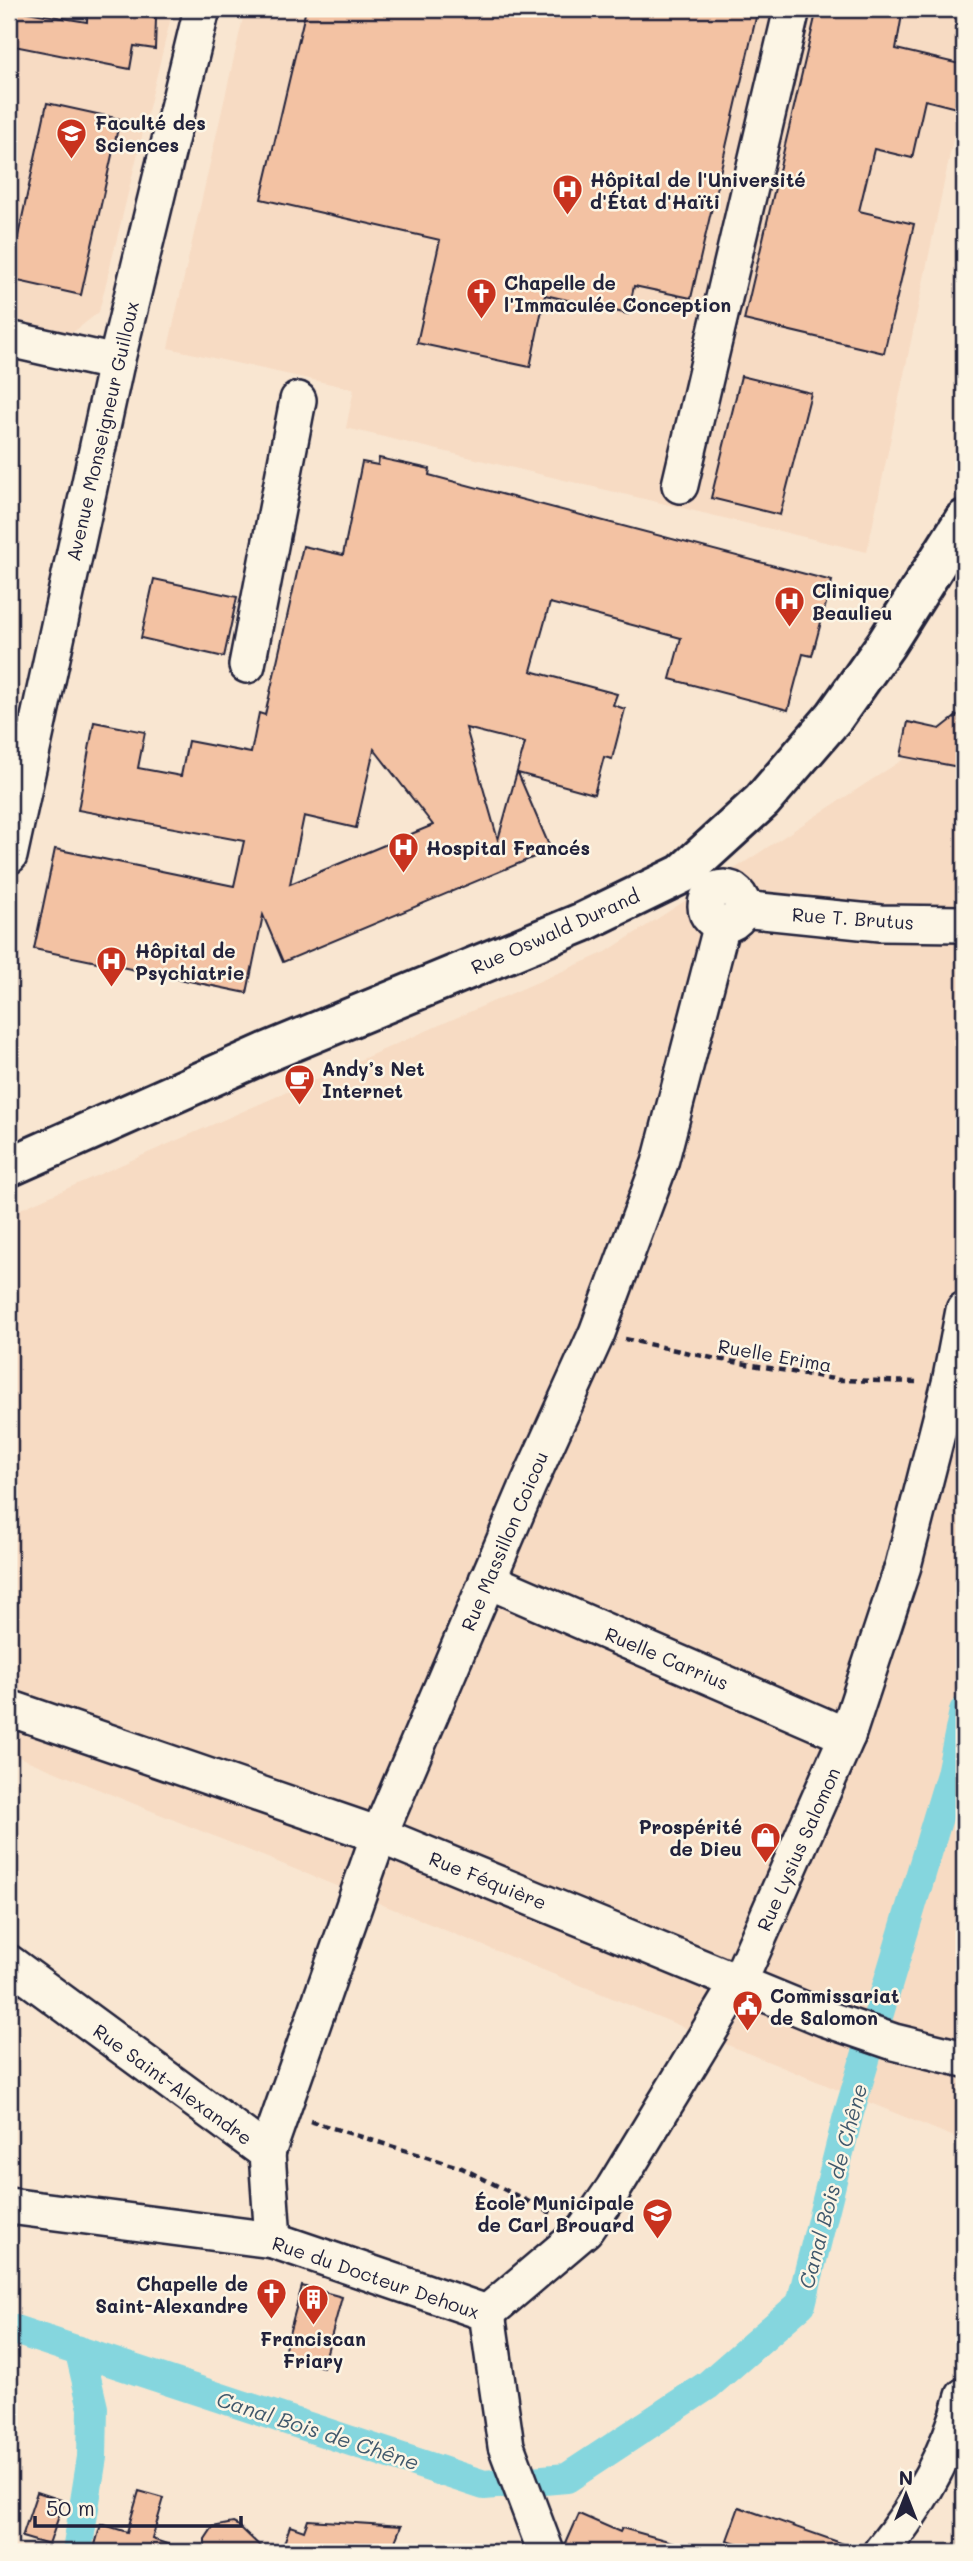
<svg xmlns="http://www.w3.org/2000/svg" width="973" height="2561" viewBox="0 0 973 2561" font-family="Mali,sans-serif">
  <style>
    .built { fill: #f7dbc3 }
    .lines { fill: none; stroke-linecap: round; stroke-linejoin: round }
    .canal { stroke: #85d6de; stroke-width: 30 }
    .building { fill: #f3c2a3; stroke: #22223b; stroke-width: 2; fill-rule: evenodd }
    .minor-casing { stroke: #22223b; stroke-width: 40 }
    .major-casing { stroke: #22223b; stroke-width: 44 }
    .path { stroke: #22223b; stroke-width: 4.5; stroke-dasharray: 7 5; stroke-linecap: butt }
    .minor { stroke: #fcf5e5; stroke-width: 35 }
    .major { stroke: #fcf5e5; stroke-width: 38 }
    .labels { text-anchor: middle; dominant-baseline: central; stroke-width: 5; stroke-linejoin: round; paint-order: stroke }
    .poi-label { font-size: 19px; font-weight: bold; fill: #22223b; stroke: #fcf5e5; text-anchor: start }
    .street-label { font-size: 19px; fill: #22223b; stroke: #fcf5e5 }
    .water-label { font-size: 21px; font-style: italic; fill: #40586c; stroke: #fcf5e5 }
  </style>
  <rect width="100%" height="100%" fill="#f9e6d1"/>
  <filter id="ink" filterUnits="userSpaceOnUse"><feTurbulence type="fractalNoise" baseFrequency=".0143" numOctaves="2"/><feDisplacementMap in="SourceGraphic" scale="14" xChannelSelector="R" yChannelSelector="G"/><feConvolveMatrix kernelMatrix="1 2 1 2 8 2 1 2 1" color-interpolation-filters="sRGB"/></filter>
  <g filter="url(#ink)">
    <g class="built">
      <path d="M9 9H173L99 312 71 334 9 318Z"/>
      <path d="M245 9H964V87L867 552 346 428 354 389 168 348Z"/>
      <path d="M964 720V2141L9 1753V1214L606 952Z"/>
    </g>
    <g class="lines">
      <g class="canal">
        <path d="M9 2328 484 2485 567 2478 708 2385 801 2304 848 2116 951 1774 964 1711"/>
        <path d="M77 2552 92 2457 93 2408 80 2352"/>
      </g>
    </g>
    <g class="building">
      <path d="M9 9 87 22V9H112L156 18 155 49 134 46 130 69 9 45Z"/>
      <path d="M306 9H758L691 298 634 286 628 314 545 295 530 367 417 343 440 240 261 199Z"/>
      <path d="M817 9H903L896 49 964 65V110L925 100 912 158 874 149 859 211 914 224 884 353 744 320Z"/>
      <path d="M47 103 120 119 81 295 9 279V239L17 241Z"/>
      <path d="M741 376 811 393 780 515 711 498Z"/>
      <path d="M379 458 430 469 429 475 832 581 812 656 803 654 788 710 670 679 681 638 550 603 531 671 617 694 613 705 625 709 612 759 604 757 594 794 518 773 551 850 283 962 263 915 247 993 34 949 55 849 234 886 244 841 78 810 94 722 145 732 138 768 181 776 188 741 251 753 259 713 265 715 303 546 343 555 362 462 378 465ZM466 728 525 743 498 840ZM374 749 433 825 290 884 304 816 356 828Z"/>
      <path d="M154 579 237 597 224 657 141 638Z"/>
      <path d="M964 710V768L901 756 908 722 940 729Z"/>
      <path d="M302 2286 342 2297 323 2367 283 2356Z"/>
      <path d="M139 2491 164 2498 152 2539 176 2547 175 2552H93L101 2524 127 2532Z"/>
      <path d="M37 2492 64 2501 49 2545 22 2537Z"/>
      <path d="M739 2507 858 2549V2552H764L727 2540Z"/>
      <path d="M579 2514 620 2532 622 2528 686 2546 685 2552H566L565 2546Z"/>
      <path d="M308 2520 401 2526 391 2552H281L290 2526 304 2531Z"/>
      <path d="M233 2523 239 2526 266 2552H205V2539L213 2527Z"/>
    </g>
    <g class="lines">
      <defs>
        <g id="minor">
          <path d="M9 339 116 363"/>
          <path d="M680 485 792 9"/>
          <path d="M247 665 298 400"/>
          <path d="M9 856 116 363 202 9"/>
          <circle cx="724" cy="906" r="18"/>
          <path d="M742 909 880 923 964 924"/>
          <path d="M487 1580 847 1736"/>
          <path d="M9 1708 379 1835 824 2018 894 2042 964 2059"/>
          <path d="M9 1963 267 2153 273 2240"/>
          <path d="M267 2153 379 1835 529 1483 597 1333 660 1163 722 924"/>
          <path d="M9 2206 273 2240 487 2313 506 2446 546 2552"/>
          <path d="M487 2313 585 2230 614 2188 739 1982 847 1736 903 1566 950 1383 964 1310"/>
          <path d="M881 2552C919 2505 948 2455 964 2396"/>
        </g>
        <path id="major" d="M9 1167 265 1053 583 922 682 874 762 801 835 716 886 644 964 520"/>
      </defs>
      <use href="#minor" class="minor-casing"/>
      <use href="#major" class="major-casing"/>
      <g class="path">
        <path d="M625 1339 712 1358 839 1380 921 1382"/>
        <path d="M310 2121 462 2168 555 2215"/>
      </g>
      <use href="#minor" class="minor"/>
      <use href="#major" class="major"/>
    </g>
  </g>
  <defs>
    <symbol id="university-pin" viewBox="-11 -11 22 30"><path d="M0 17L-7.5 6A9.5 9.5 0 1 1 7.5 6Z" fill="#c8321e" stroke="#fcf5e5"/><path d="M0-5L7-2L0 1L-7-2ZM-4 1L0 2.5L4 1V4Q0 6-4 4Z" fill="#fff"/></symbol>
    <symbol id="hospital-pin" viewBox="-11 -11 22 30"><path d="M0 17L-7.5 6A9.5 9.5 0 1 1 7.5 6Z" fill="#c8321e" stroke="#fcf5e5"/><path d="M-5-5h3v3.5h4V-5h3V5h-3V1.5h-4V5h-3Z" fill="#fff"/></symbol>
    <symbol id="church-pin" viewBox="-11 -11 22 30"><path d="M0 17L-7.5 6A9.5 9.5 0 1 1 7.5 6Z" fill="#c8321e" stroke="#fcf5e5"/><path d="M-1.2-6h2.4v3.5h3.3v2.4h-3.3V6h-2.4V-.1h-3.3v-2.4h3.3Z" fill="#fff"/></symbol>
    <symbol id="cafe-pin" viewBox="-11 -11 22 30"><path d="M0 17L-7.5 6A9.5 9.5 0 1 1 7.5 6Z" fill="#c8321e" stroke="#fcf5e5"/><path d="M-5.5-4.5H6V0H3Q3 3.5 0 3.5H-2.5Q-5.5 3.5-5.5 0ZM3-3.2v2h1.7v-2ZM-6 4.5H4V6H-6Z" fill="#fff"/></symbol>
    <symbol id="shop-pin" viewBox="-11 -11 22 30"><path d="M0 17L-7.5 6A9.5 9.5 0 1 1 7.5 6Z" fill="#c8321e" stroke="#fcf5e5"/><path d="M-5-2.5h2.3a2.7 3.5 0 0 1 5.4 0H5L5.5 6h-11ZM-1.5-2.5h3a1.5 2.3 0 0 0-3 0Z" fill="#fff"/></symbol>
    <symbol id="civic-pin" viewBox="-11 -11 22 30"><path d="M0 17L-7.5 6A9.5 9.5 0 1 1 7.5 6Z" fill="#c8321e" stroke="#fcf5e5"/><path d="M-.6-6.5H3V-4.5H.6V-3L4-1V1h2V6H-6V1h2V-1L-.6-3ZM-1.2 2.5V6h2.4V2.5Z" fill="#fff"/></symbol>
    <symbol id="school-pin" viewBox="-11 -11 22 30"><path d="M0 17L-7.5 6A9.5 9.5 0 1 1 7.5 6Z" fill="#c8321e" stroke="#fcf5e5"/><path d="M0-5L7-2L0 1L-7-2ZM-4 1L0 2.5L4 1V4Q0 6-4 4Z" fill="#fff"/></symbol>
    <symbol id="building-pin" viewBox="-11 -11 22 30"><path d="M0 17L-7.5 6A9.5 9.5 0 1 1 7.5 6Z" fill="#c8321e" stroke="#fcf5e5"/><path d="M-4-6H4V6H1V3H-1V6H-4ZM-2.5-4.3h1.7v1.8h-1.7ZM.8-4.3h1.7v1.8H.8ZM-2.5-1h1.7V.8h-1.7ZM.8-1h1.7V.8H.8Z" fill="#fff"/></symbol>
  </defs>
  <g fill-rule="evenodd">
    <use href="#university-pin" x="54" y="116" width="35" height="47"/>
    <use href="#hospital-pin" x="550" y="172" width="35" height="47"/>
    <use href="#church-pin" x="464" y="276" width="35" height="47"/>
    <use href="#hospital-pin" x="772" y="584" width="35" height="47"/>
    <use href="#hospital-pin" x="386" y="830" width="35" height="47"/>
    <use href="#hospital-pin" x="94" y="944" width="35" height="47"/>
    <use href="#cafe-pin" x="282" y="1062" width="35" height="47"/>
    <use href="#shop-pin" x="748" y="1820" width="35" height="47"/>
    <use href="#civic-pin" x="730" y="1988" width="35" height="47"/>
    <use href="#school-pin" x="640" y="2196" width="35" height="47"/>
    <use href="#church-pin" x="254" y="2276" width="35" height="47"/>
    <use href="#building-pin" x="296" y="2282" width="35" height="47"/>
  </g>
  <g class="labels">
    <g class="poi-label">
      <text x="95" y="122">Faculté des<tspan x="95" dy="22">Sciences</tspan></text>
      <text x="590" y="179">Hôpital de l'Université<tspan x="590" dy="22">d'État d'Haïti</tspan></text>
      <text x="504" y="282">Chapelle de<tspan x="504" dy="22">l'Immaculée Conception</tspan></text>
      <text x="812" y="590">Clinique<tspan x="812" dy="22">Beaulieu</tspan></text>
      <text x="426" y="847">Hospital Francés</text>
      <text x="135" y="950">Hôpital de<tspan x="135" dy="22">Psychiatrie</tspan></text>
      <text x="322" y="1068">Andy’s Net<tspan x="322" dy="22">Internet</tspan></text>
      <text x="742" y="1826" text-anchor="end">Prospérité<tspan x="742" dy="22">de Dieu</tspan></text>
      <text x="770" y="1995">Commissariat<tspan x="770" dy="22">de Salomon</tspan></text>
      <text x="634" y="2202" text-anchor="end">École Municipale<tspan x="634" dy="22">de Carl Brouard</tspan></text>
      <text x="248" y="2283" text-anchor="end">Chapelle de<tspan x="248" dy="22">Saint-Alexandre</tspan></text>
      <text x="313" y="2338" text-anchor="middle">Franciscan<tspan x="313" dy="22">Friary</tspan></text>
    </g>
    <g class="street-label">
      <text transform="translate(102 431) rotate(-77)">Avenue Monseigneur Guilloux</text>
      <text transform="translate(853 918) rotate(4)">Rue T. Brutus</text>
      <text transform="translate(555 931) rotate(-24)">Rue Oswald Durand</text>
      <text transform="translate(775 1355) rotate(10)">Ruelle Erima</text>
      <text transform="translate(504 1541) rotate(-67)">Rue Massillon Coicou</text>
      <text transform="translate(667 1658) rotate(23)">Ruelle Carrius</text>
      <text transform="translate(798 1849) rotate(-66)">Rue Lysius Salomon</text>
      <text transform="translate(488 1880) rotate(22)">Rue Féquière</text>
      <text transform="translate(173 2084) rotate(36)">Rue Saint-Alexandre</text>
      <text transform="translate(376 2277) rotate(19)">Rue du Docteur Dehoux</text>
    </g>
    <g class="water-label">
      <text transform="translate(832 2186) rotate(-75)">Canal Bois de Chêne</text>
      <text transform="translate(318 2430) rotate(18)">Canal Bois de Chêne</text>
    </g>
  </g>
  <rect width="973" height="2561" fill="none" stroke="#fcf5e5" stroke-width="35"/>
  <rect x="18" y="18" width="938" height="2526" fill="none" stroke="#22223b" stroke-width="2.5" filter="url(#ink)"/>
  <g transform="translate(906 2495)" stroke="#fcf5e5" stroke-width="5" paint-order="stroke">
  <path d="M0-5L12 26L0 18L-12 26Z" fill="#22223b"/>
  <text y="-10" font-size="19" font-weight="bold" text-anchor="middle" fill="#22223b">N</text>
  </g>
  <path d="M35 2516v10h206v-10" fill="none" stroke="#22223b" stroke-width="3.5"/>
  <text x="46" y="2516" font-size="21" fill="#22223b" stroke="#fcf5e5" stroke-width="5" paint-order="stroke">50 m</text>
</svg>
